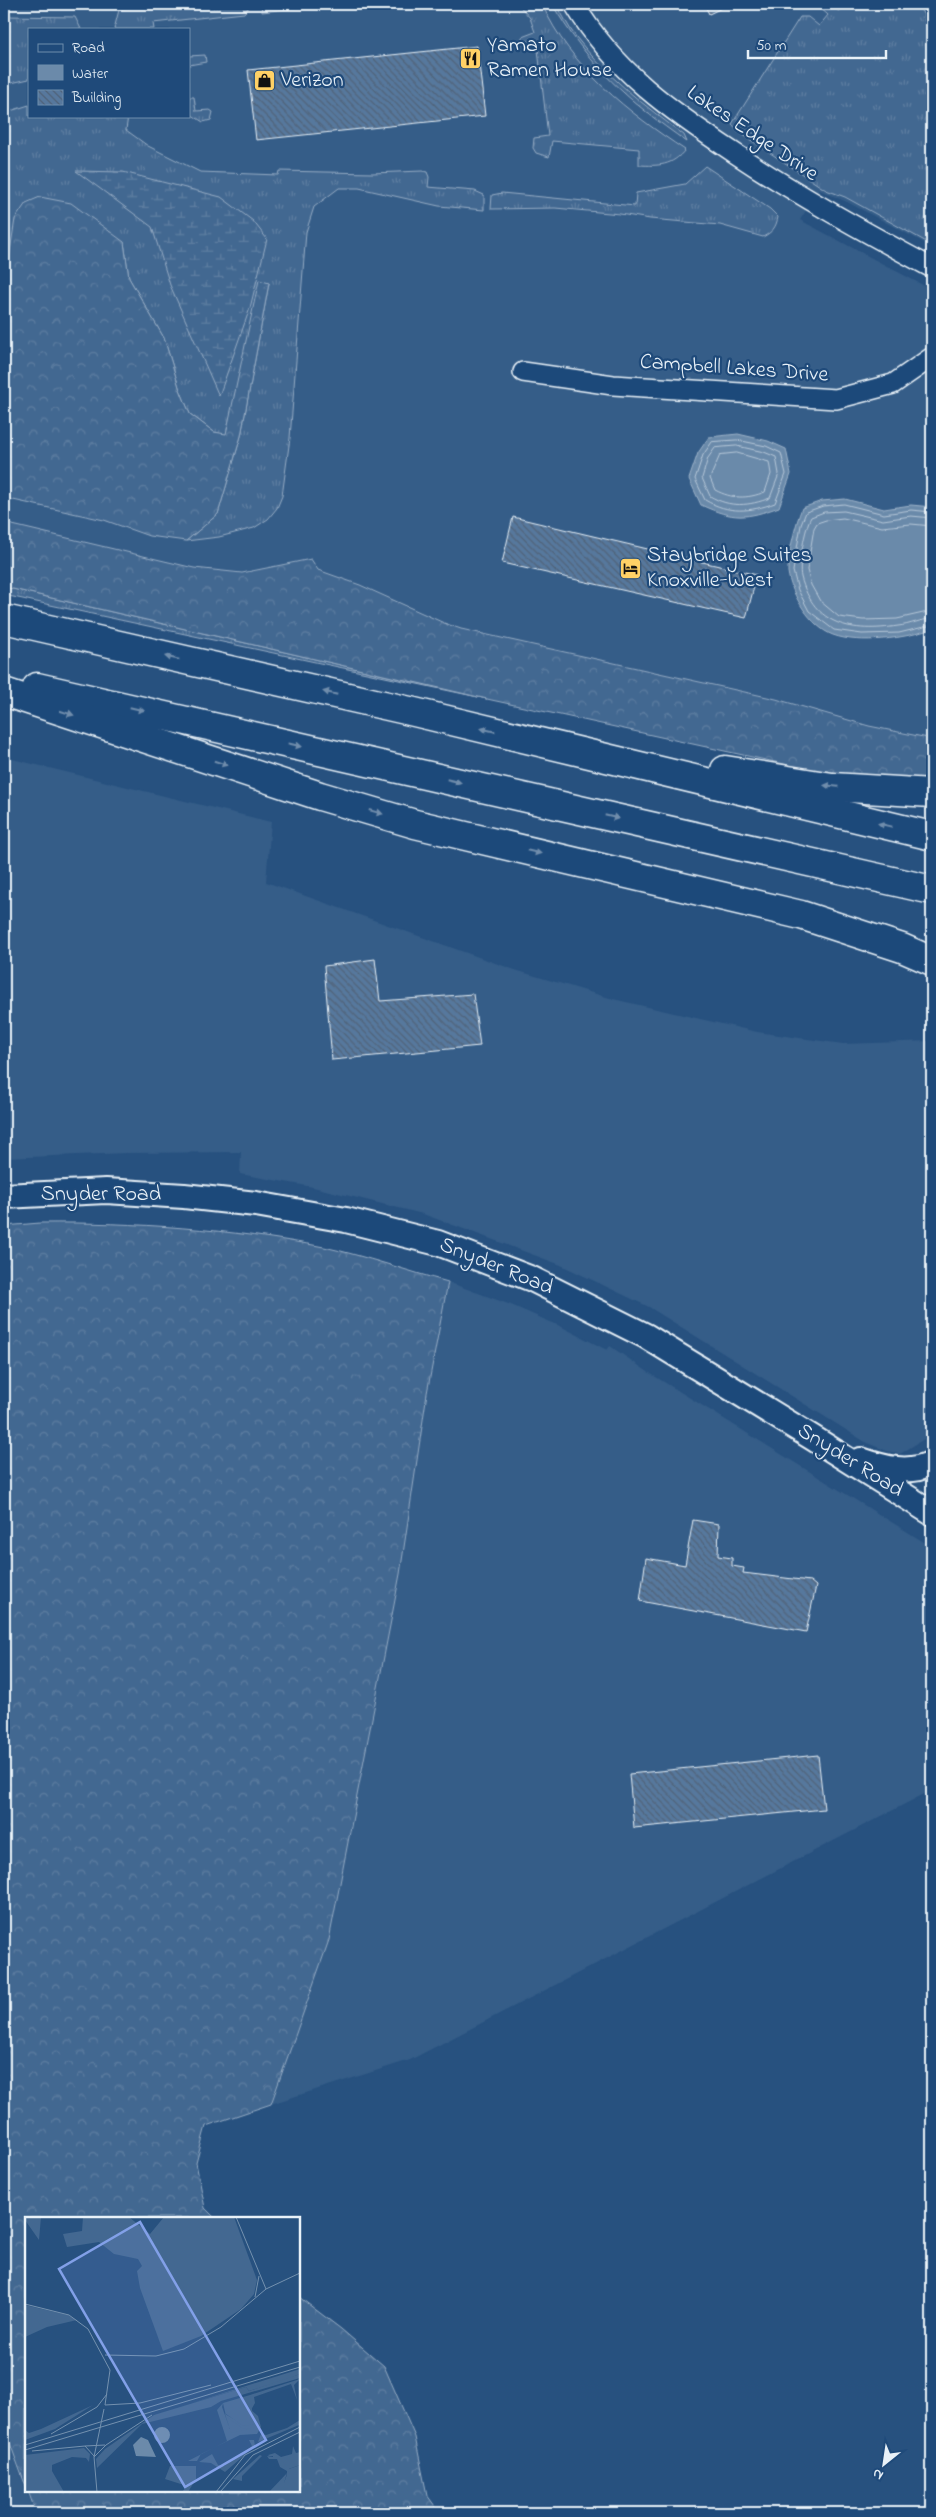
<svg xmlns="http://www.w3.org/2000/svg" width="936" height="2517" viewBox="0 0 936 2517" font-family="'Indie Flower',sans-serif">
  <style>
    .built { fill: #355d88; fill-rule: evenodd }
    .grass { fill: url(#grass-tufts); stroke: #96acc4 }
    .forest { fill: url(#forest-crowns); stroke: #96acc4 }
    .wetland { fill: url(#wetland-marsh); stroke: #96acc4 }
    .water { fill: #6b8aaa; stroke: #9db3c9 }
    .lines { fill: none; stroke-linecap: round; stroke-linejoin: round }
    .shore { stroke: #b6c8d9; stroke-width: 1 }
    .building { fill: url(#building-back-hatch); stroke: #e8f1f8 }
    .minor-casing { stroke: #e8f1f8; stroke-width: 22 }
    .tertiary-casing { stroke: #e8f1f8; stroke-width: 28 }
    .motorway-casing { stroke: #e8f1f8; stroke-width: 31 }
    .minor { stroke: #1f4a7a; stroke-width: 19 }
    .tertiary { stroke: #1f4a7a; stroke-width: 24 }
    .motorway { stroke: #1f4a7a; stroke-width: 28 }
    .oneway { fill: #6f8dac }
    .labels { text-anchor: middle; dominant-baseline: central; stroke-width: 4.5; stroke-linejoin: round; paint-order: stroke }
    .poi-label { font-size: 22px; fill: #e8f1f8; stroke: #1f4a7a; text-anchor: start }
    .street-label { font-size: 22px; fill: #e8f1f8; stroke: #1f4a7a }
    .inset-road { fill: none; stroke: #7491af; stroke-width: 1 }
    .view { fill: #82a0e8; fill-opacity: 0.15; stroke: #82a0e8; stroke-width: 2.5 }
    .inset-edge { fill: none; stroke: #e8f1f8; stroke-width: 2.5 }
  </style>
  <defs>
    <pattern id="grass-tufts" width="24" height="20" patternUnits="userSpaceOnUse" patternTransform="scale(1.25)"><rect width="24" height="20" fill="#436891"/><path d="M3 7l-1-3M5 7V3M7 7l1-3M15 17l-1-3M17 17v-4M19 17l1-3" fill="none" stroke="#5e7ea1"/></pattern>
    <pattern id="forest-crowns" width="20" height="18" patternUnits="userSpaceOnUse" patternTransform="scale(1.25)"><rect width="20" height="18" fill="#436891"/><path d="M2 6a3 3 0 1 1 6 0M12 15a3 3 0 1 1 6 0" fill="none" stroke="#5e7ea1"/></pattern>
    <pattern id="wetland-marsh" width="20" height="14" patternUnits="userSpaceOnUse" patternTransform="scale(1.25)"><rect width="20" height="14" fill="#436891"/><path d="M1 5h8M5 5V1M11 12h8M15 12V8" fill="none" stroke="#5e7ea1"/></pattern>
    <pattern id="building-back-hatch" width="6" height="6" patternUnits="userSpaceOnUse" patternTransform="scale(1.25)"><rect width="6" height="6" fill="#57789d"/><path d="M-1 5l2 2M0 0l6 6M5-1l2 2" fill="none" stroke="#4f6278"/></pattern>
  </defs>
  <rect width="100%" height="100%" fill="#27517f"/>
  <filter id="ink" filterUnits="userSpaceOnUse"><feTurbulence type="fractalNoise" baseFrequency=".02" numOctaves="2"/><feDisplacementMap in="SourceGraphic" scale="10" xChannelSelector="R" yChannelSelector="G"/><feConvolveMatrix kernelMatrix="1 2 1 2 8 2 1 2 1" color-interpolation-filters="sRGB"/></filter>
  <g filter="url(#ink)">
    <g class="built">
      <path d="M4 4H932V247L847 202 819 190 800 220 932 290V741L869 726 776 699 461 629 444 623 360 585 318 570 311 559 242 573 194 568 4 523ZM29 29H189V116H29Z"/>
      <path d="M4 757 271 822 266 882 515 970 613 999 757 1032 843 1044 932 1041V1434L900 1454 887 1451 867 1443 649 1307 561 1265 423 1214 313 1187 240 1174 241 1152 126 1153 4 1158Z"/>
      <path d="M448 1282 511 1305 562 1327 607 1350 610 1346 651 1374 932 1547V1790L410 2060 271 2104 329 1940 400 1574 427 1393Z"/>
      <path d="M4 2427 26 2491 36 2513H4Z"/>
    </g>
    <g class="grass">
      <path d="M152 4H250V6L244 13 153 23 154 29H114L119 10Z"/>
      <path d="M256 4H328L262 12 261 5Z"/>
      <path d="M518 4H542C570 67 629 113 685 150 672 166 659 166 639 165V149L552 141 549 157 536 153 533 148 534 138 548 136 537 41H522V37L535 32 530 18Z"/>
      <path d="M552 4H556C563 15 568 27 576 37 606 76 645 106 684 135L687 142C628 101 589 66 552 4Z"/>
      <path d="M820 4H833L838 11 849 4H917L932 28V245L845 197 826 190 740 133 732 124 800 17H808L819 26 828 15 819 7Z"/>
      <path d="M7 16 75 17 81 29H29V79L11 83 4 81V28Z"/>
      <path d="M205 55 206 62 189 65V56Z"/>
      <path d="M189 97H194L196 111 210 110 213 112 211 120 203 122 189 113Z"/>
      <path d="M29 105V116H128L126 130 148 146 200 172 278 175 279 171 372 173 422 171 427 172 429 177 428 187 475 191 484 195V210L439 206 359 188H339L314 207 306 232 290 438 282 496 277 508 268 519 254 528 219 537 186 541 218 514 241 436 269 283 238 383 226 435 214 432 190 414 179 387 164 338 129 278 124 242 6 269 4 291V113Z"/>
      <path d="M705 166 770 209 778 217C776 228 772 232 763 237L720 225 650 219 620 214 555 208 491 209 492 195 502 193 635 206 636 193 685 184Z"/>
      <path d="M4 587 487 699 4 595Z"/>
    </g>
    <g class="forest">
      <path d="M40 197 71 203 124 242 129 278 164 338 179 387 190 414 214 432 226 434 259 280 269 283 241 436 218 514 186 541 149 536 104 520 4 498V291L15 219 26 203Z"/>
      <path d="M4 523 194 568 242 573 311 559 318 570 360 585 444 623 461 629 776 699 869 726 928 738 932 741V779L839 776 487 699 4 587Z"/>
      <path d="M40 1223C136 1222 230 1229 324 1247 365 1256 407 1271 448 1282L427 1393 400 1574 329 1940 271 2104 206 2126 196 2163 205 2208 215 2218H26V2487L4 2427V1226Z"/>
      <path d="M299 2297 341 2329 384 2366 415 2437 427 2495 440 2513H36L28 2491H299Z"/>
    </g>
    <path class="wetland" d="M76 171 123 172 221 197 253 221 267 239 250 308 219 396 170 285 152 227Z"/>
    <g class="water">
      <path d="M738 434 768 441 786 449 791 474 779 507C746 519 734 520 701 505L689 479 698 453 709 437Z"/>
      <path d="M845 499 884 509 911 505 932 507V629C906 638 860 645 833 635 811 627 791 595 788 572 787 558 796 522 802 508L822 501Z"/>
    </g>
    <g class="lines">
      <g class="shore">
        <path d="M737 440 766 446 781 453 786 474 775 503C750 512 729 514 705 500L695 479 703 455 712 442Z"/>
        <path d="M737 446 764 452 776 457 779 474 770 498C749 506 730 508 710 496L702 478 708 458 715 448Z"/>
        <path d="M737 453 769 462 771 474 765 492C747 499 732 499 715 490L710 478 720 455Z"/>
        <path d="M932 512 911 510 884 514 844 504 823 506 806 512 801 525 793 571 798 590 809 611 834 630 862 634 899 633 932 625"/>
        <path d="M932 518 911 516 883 520 844 511 824 512 811 517C805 527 798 565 801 577 814 626 852 633 898 626 910 625 921 619 932 619"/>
        <path d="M932 526 911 524 882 527 843 518 826 520 817 523 814 528 807 570 811 585 820 601 839 617 863 620 897 619 932 611"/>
      </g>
    </g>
    <g class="building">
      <path d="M704 4H730L709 14Z"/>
      <path d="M477 46 485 116 256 140 248 70Z"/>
      <path d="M513 517 757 575 746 618 502 563Z"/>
      <path d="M375 959 380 1001 473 994 480 1046 332 1060 324 966Z"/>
      <path d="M693 1520 719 1524 718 1556 732 1558V1566L744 1568 743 1573 810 1581 816 1586 806 1632 640 1601 646 1558 685 1565Z"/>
      <path d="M818 1755 824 1809 634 1828 629 1774Z"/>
    </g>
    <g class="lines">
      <defs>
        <g id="minor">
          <path d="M574 4C615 72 671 111 736 154 799 196 865 232 932 268"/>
          <path d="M523 372 613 385 836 399 893 384 932 357"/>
        </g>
        <g id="tertiary">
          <path d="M4 1196 106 1191 184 1196 256 1204 346 1220 438 1243 532 1279 646 1336 813 1438 932 1513"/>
          <path d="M861 1460C884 1468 909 1475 932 1463"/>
        </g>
        <g id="motorway">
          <path d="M4 619 410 711 932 836"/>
          <path d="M37 687 932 890"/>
          <path d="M4 692 320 796 415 824 801 915 902 948 932 961"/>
          <path d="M725 770 832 787 932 793"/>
        </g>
      </defs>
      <use href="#minor" class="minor-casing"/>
      <use href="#tertiary" class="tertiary-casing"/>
      <use href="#motorway" class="motorway-casing"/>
      <use href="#minor" class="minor"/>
      <use href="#tertiary" class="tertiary"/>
      <use href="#motorway" class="motorway"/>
    </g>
    <defs><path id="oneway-solid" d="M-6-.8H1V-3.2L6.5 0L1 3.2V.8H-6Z" transform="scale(1.25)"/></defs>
    <g class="oneway">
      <use href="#oneway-solid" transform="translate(172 658) rotate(-167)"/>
      <use href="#oneway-solid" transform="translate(330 693) rotate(-167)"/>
      <use href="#oneway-solid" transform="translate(137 709) rotate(13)"/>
      <use href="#oneway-solid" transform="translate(67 713) rotate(18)"/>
      <use href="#oneway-solid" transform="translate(488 730) rotate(-167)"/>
      <use href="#oneway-solid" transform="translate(295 745) rotate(13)"/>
      <use href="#oneway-solid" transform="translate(221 763) rotate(18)"/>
      <use href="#oneway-solid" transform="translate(454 781) rotate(13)"/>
      <use href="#oneway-solid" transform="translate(831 786) rotate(-174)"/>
      <use href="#oneway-solid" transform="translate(376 812) rotate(16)"/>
      <use href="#oneway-solid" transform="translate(612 817) rotate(13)"/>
      <use href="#oneway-solid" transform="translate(885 825) rotate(-167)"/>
      <use href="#oneway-solid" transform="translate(534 852) rotate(13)"/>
    </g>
  </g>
  <defs>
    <symbol id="restaurant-square" viewBox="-11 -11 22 22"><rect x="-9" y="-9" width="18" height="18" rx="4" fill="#ffd166" stroke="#1f4a7a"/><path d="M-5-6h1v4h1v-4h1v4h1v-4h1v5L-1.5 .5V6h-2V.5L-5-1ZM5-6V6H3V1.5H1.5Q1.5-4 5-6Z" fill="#111"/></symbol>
    <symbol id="shop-square" viewBox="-11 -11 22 22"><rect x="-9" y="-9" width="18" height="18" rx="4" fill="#ffd166" stroke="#1f4a7a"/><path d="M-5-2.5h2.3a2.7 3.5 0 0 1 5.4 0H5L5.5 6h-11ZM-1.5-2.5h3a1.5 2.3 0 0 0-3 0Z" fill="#111"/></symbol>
    <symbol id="hotel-square" viewBox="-11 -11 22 22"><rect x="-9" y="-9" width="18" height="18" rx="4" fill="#ffd166" stroke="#1f4a7a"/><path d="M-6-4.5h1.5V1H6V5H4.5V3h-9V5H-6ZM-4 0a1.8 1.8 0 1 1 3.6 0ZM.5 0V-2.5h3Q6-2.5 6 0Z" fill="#111"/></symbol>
  </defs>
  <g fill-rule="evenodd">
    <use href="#restaurant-square" x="458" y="46" width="25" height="25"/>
    <use href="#shop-square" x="252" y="68" width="25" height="25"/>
    <use href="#hotel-square" x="618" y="556" width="25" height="25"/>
  </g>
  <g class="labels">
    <g class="poi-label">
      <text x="487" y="46">Yamato<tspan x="487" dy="25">Ramen House</tspan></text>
      <text x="281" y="81">Verizon</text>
      <text x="647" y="556">Staybridge Suites<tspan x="647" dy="25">Knoxville-West</tspan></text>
    </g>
    <g class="street-label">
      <text transform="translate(752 134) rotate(34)">Lakes Edge Drive</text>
      <text transform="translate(734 369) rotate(4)">Campbell Lakes Drive</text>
      <text x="101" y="1195">Snyder Road</text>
      <text transform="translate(496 1267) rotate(22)">Snyder Road</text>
      <text transform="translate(850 1461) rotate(32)">Snyder Road</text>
    </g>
  </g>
  <g transform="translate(25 2217)">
    <rect width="275" height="275" fill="#27517f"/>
    <path d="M275 152V157L260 163 224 174 221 170 164 187ZM275 162 269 168 272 183 266 167 229 180 230 186 226 193 233 199 236 210 232 217 215 218 176 237 172 244H163L202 224 192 193 198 186 197 190 205 212 200 197 216 206 225 194V178ZM275 203V208H274L233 225 236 217 241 218 262 211ZM224 223H229L230 229 200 255 186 246 174 245 187 237 193 248 199 249 227 229ZM268 229 271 236 275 235V248L264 252V259H262V254L255 250 252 242H244L242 239 248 240V239H244L243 238 250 236 256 240 267 237ZM235 238 237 239 217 259V264L208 262ZM145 249H171V262L163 275H157L162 269 140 262Z" fill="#436891"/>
    <path d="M0 0H16L14 23 0 3ZM58 0H104L125 17 139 0H209L232 63 229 77 216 92 176 119 138 134 115 71 112 54 117 49 113 42 89 37 74 25 42 30 38 17 57 14ZM0 88 43 98 52 103 22 110 0 120ZM275 157V161L196 184 186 190 117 207 72 251 71 242 80 232 129 198 221 170 224 174ZM225 178 229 207 218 209 201 197 204 212 198 186ZM68 188 30 212 0 223V213L4 216 16 212ZM59 231 65 237 64 245 61 241 47 240 27 248V254L39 275H0V238ZM275 248V275H244L262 256 259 266 264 252Z" fill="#436891"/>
    <path d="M202 200 217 211 226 212 206 216Z" fill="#436891"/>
    <path d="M129 218a8 8 0 1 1 16 0a8 8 0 1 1-16 0ZM116 220 123 223 131 240 111 239 108 228Z" fill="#6b8aaa"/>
    <path class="inset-road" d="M211 0 241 72M230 80 234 59M0 87 44 98 63 112 85 153 80 188M80 138 131 139 159 132 196 110 241 72 275 56M80 188 115 186 186 168M26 217 72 190 82 177M0 228 275 144M60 229 80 228M0 233 275 150M7 234 60 229 69 239M69 240 81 228 127 198M72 275 69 240 79 192M191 275 220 238 275 210M195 275 228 238 275 215"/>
    <path class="view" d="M115 5 241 223 160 270 34 52Z"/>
    <rect width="275" height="275" class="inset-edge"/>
  </g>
  <rect width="936" height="2517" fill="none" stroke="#1f4a7a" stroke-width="20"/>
  <rect x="10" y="10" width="916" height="2497" fill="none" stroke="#e8f1f8" stroke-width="2" filter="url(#ink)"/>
  <rect x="28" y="28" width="162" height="90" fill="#1f4a7a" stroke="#6f8dac"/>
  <rect x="38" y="44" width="25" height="8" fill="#1f4a7a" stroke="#6f8dac"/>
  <text x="72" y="52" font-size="15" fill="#e8f1f8">Road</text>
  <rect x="38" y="65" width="25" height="15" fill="#6b8aaa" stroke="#6f8dac"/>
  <text x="72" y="78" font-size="15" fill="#e8f1f8">Water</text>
  <rect x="38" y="90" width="25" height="15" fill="url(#building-back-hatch)" stroke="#6f8dac"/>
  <text x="72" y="102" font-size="15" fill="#e8f1f8">Building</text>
  <g transform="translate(884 2464) rotate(210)" stroke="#1f4a7a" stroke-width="4" paint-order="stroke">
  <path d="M0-4L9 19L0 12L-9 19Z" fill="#e8f1f8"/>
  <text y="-8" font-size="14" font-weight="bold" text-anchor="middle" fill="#e8f1f8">N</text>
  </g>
  <path d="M748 50v8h138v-8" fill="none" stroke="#e8f1f8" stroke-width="2.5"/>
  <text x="756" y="50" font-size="15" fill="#e8f1f8" stroke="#1f4a7a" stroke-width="4" paint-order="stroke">50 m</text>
</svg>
